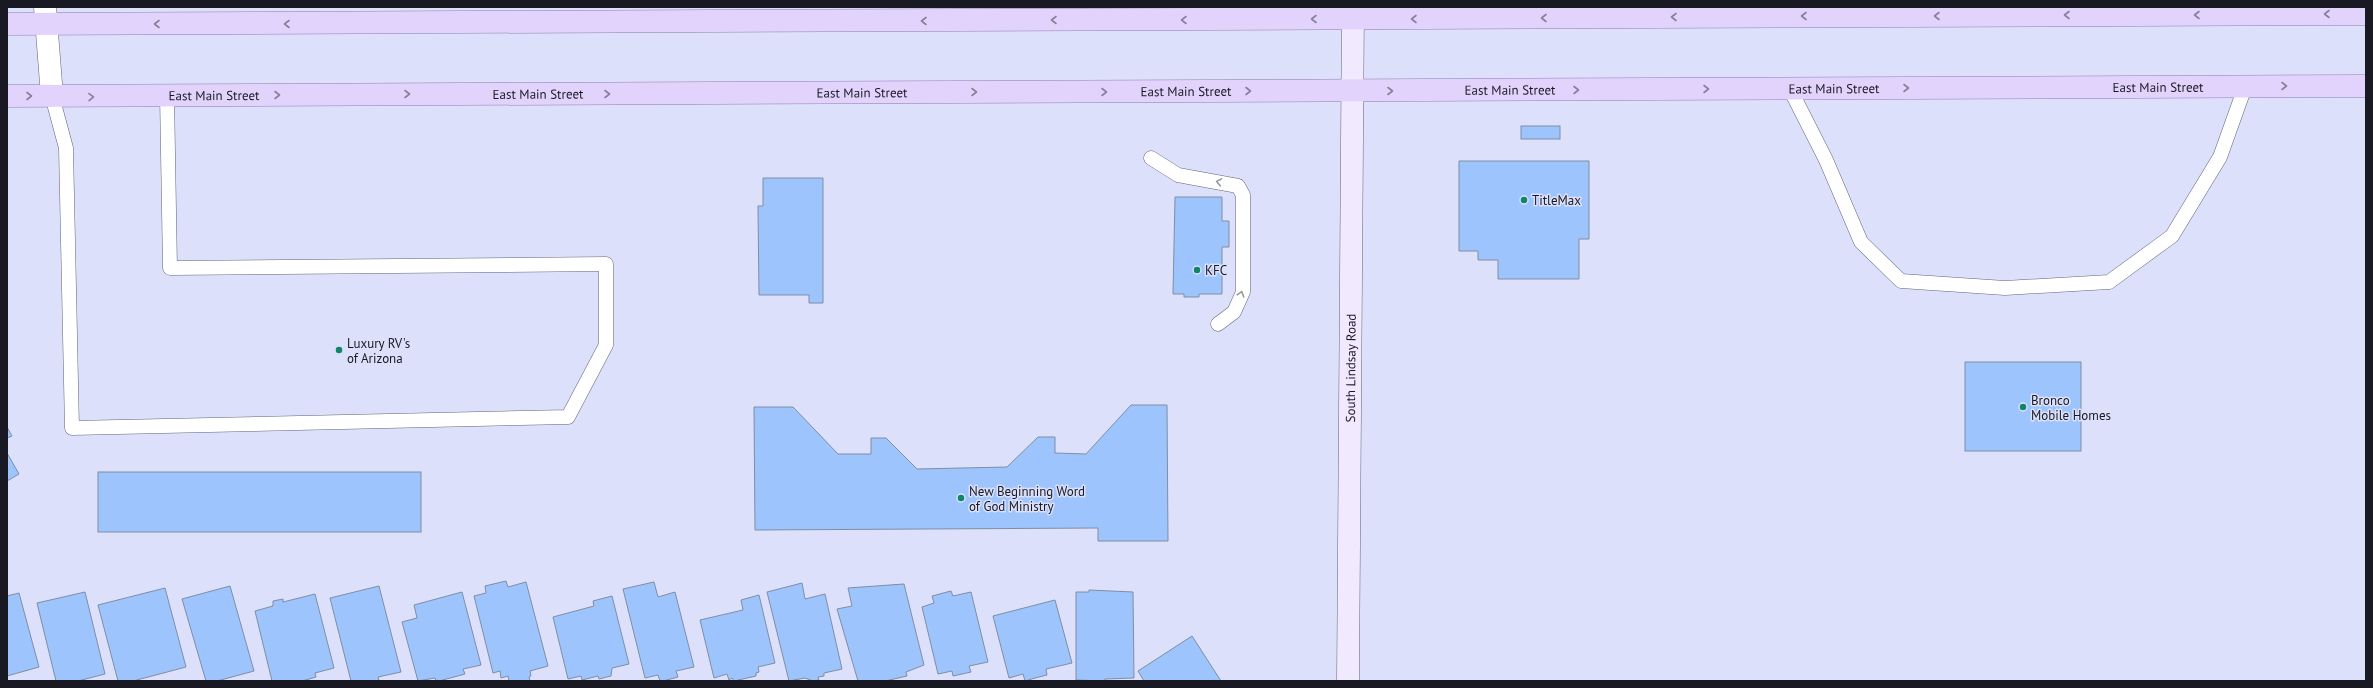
<svg xmlns="http://www.w3.org/2000/svg" width="2373" height="688" viewBox="0 0 2373 688" font-family="'PT Sans',sans-serif">
  <style>
    .building { fill: #9dc4fd; stroke: #7f8ea3 }
    .lines { fill: none; stroke-linecap: round; stroke-linejoin: round }
    .service-casing { stroke: #62657c; stroke-width: 15 }
    .minor-casing { stroke: #62657c; stroke-width: 23 }
    .secondary-casing { stroke: #62657c; stroke-width: 23 }
    .primary-casing { stroke: #8f7fae; stroke-width: 23 }
    .service { stroke: #fff; stroke-width: 14 }
    .minor { stroke: #fff; stroke-width: 22 }
    .secondary { stroke: #f1e9fe; stroke-width: 22 }
    .primary { stroke: #e2d3fc; stroke-width: 22 }
    .oneway { stroke: #877f9a }
    .oneway2 { stroke: #97989c }
    .poi-dot { fill: #0e8667; stroke: #dce0fa; stroke-width: 1.5 }
    .labels { text-anchor: middle; dominant-baseline: central; stroke-width: 3; stroke-linejoin: round; paint-order: stroke }
    .street-label { font-size: 13px; fill: #181922; stroke: #dce0fa }
    .poi-label { font-size: 13px; fill: #181922; stroke: #dce0fa; text-anchor: start }
  </style>
  <rect width="100%" height="100%" fill="#dce0fa"/>
  <g class="building">
    <rect x="1521" y="126" width="39" height="13"/>
    <path d="M1459 161H1589V239H1579V279H1498V260H1478V251H1459Z"/>
    <path d="M763 178H823V303H809V295H759L758 206H763Z"/>
    <path d="M1175 197H1222V221H1229V247H1222V294H1199V297H1184V294H1173Z"/>
    <rect x="1965" y="362" width="116" height="89"/>
    <path d="M1131 405H1167L1168 541H1098V528L755 530 754 407H793L838 454H871V438H886L917 469 1007 467 1038 437H1055V453L1086 454Z"/>
    <path d="M7 427 12 436 7 438Z"/>
    <path d="M7 453 19 474 7 481Z"/>
    <rect x="98" y="472" width="323" height="60"/>
    <path d="M506 581 508 587 526 582 548 666 530 671 531 676 529 677 530 681H509L508 676 501 678 500 671 493 673 474 596 486 593 485 586Z"/>
    <path d="M654 582 658 597 675 592 694 667 676 671 678 677 663 681H660L658 675 645 678 623 589Z"/>
    <path d="M802 583 805 599 825 594 842 669 824 673V676L818 677 819 680 813 681 805 678 789 681 767 592Z"/>
    <path d="M904 584 924 665 906 672 907 676 885 681H858L837 609 852 606 848 588Z"/>
    <path d="M230 586 254 671 217 681H206L182 599Z"/>
    <path d="M379 586 401 672 378 677 379 680 375 681H351L330 598Z"/>
    <path d="M165 588 186 667 133 681H118L98 605Z"/>
    <path d="M1089 590 1133 592 1134 678 1105 679V681L1076 680V592H1089Z"/>
    <path d="M951 591 953 596 971 592 988 662 969 666 971 672 953 676 952 671 938 674 922 607 934 603 932 596Z"/>
    <path d="M85 592 105 674 78 681H56L37 603Z"/>
    <path d="M462 592 481 665 463 669 465 674 439 681H436L435 678 418 681 402 622 417 618 414 605Z"/>
    <path d="M19 593 39 667 7 676V596Z"/>
    <path d="M315 594 334 668 315 673 316 677 302 681H272L255 611 273 606V601L283 599V602Z"/>
    <path d="M759 595 775 663 758 667 759 672 756 673V676L734 681 732 678 729 680 727 674 714 678 700 620 743 610 741 600Z"/>
    <path d="M612 596 629 664 612 668 611 676 599 679 598 676 582 680 581 676 568 679 553 617 594 606 593 601Z"/>
    <path d="M1055 600 1072 663 1046 669 1047 675 1035 678 1025 681 1023 674 1009 678 993 616Z"/>
    <path d="M1192 636 1221 681H1144L1138 671Z"/>
  </g>
  <g class="lines">
    <defs>
      <g id="service">
        <path d="M1790 89 1826 160 1861 242 1901 281 2005 288 2109 282 2172 236 2220 157 2245 87"/>
        <path d="M52 96 66 148 72 428 568 417 606 345V264L170 268 167 95"/>
        <path d="M1151 158 1178 175 1238 186 1243 195V292L1234 312 1218 324"/>
      </g>
      <path id="minor" d="M45 7 52 96"/>
      <g id="secondary">
        <path id="s1" d="M1348 681 1353 7"/>
      </g>
      <g id="primary">
        <path d="M7 24 2366 14"/>
        <path id="s2" d="M7 96 2366 86"/>
      </g>
    </defs>
    <use href="#service" class="service-casing"/>
    <use href="#minor" class="minor-casing"/>
    <use href="#secondary" class="secondary-casing"/>
    <use href="#primary" class="primary-casing"/>
    <use href="#service" class="service"/>
    <use href="#minor" class="minor"/>
    <use href="#secondary" class="secondary"/>
    <use href="#primary" class="primary"/>
  </g>
  <defs><path id="oneway-chevron" d="M-2-3.5L2.5 0L-2 3.5" fill="none" stroke-width="1.6" stroke-linecap="round" stroke-linejoin="round"/></defs>
  <g class="oneway">
    <use href="#oneway-chevron" transform="translate(2327 14) rotate(180)"/>
    <use href="#oneway-chevron" transform="translate(2067 15) rotate(180)"/>
    <use href="#oneway-chevron" transform="translate(2197 15) rotate(180)"/>
    <use href="#oneway-chevron" transform="translate(1804 16) rotate(180)"/>
    <use href="#oneway-chevron" transform="translate(1937 16) rotate(180)"/>
    <use href="#oneway-chevron" transform="translate(1674 17) rotate(180)"/>
    <use href="#oneway-chevron" transform="translate(1544 18) rotate(180)"/>
    <use href="#oneway-chevron" transform="translate(1314 19) rotate(180)"/>
    <use href="#oneway-chevron" transform="translate(1414 19) rotate(180)"/>
    <use href="#oneway-chevron" transform="translate(1054 20) rotate(180)"/>
    <use href="#oneway-chevron" transform="translate(1184 20) rotate(180)"/>
    <use href="#oneway-chevron" transform="translate(924 21) rotate(180)"/>
    <use href="#oneway-chevron" transform="translate(157 24) rotate(180)"/>
    <use href="#oneway-chevron" transform="translate(287 24) rotate(180)"/>
    <use href="#oneway-chevron" transform="translate(2284 86)"/>
    <use href="#oneway-chevron" transform="translate(1906 88)"/>
    <use href="#oneway-chevron" transform="translate(1706 89)"/>
    <use href="#oneway-chevron" transform="translate(1576 90)"/>
    <use href="#oneway-chevron" transform="translate(1248 91)"/>
    <use href="#oneway-chevron" transform="translate(1390 91)"/>
    <use href="#oneway-chevron" transform="translate(974 92)"/>
    <use href="#oneway-chevron" transform="translate(1104 92)"/>
    <use href="#oneway-chevron" transform="translate(407 94)"/>
    <use href="#oneway-chevron" transform="translate(607 94)"/>
    <use href="#oneway-chevron" transform="translate(277 95)"/>
    <use href="#oneway-chevron" transform="translate(29 96)"/>
    <use href="#oneway-chevron" transform="translate(91 97) rotate(-1)"/>
  </g>
  <g class="oneway2">
    <use href="#oneway-chevron" transform="translate(1219 182) rotate(-170)"/>
    <use href="#oneway-chevron" transform="translate(1241 294) rotate(-73)"/>
  </g>
  <g class="poi-dot">
    <circle cx="1524" cy="200" r="4"/>
    <circle cx="1197" cy="270" r="4"/>
    <circle cx="339" cy="350" r="4"/>
    <circle cx="2023" cy="407" r="4"/>
    <circle cx="961" cy="498" r="4"/>
  </g>
  <g class="labels">
    <g class="street-label">
      <text stroke="none"><textPath href="#s2" startOffset="2151">East Main Street</textPath></text>
      <text stroke="none"><textPath href="#s2" startOffset="1827">East Main Street</textPath></text>
      <text stroke="none"><textPath href="#s2" startOffset="1503">East Main Street</textPath></text>
      <text stroke="none"><textPath href="#s2" startOffset="1179">East Main Street</textPath></text>
      <text stroke="none"><textPath href="#s2" startOffset="855">East Main Street</textPath></text>
      <text stroke="none"><textPath href="#s2" startOffset="531">East Main Street</textPath></text>
      <text stroke="none"><textPath href="#s2" startOffset="207">East Main Street</textPath></text>
      <text stroke="none"><textPath href="#s1" startOffset="313">South Lindsay Road</textPath></text>
    </g>
    <g class="poi-label">
      <text x="1532" y="200">TitleMax</text>
      <text x="1205" y="270">KFC</text>
      <text x="347" y="343">Luxury RV's<tspan x="347" dy="15">of Arizona</tspan></text>
      <text x="2031" y="400">Bronco<tspan x="2031" dy="15">Mobile Homes</tspan></text>
      <text x="969" y="491">New Beginning Word<tspan x="969" dy="15">of God Ministry</tspan></text>
    </g>
  </g>
  <rect width="2373" height="688" fill="none" stroke="#181922" stroke-width="16"/>
</svg>
